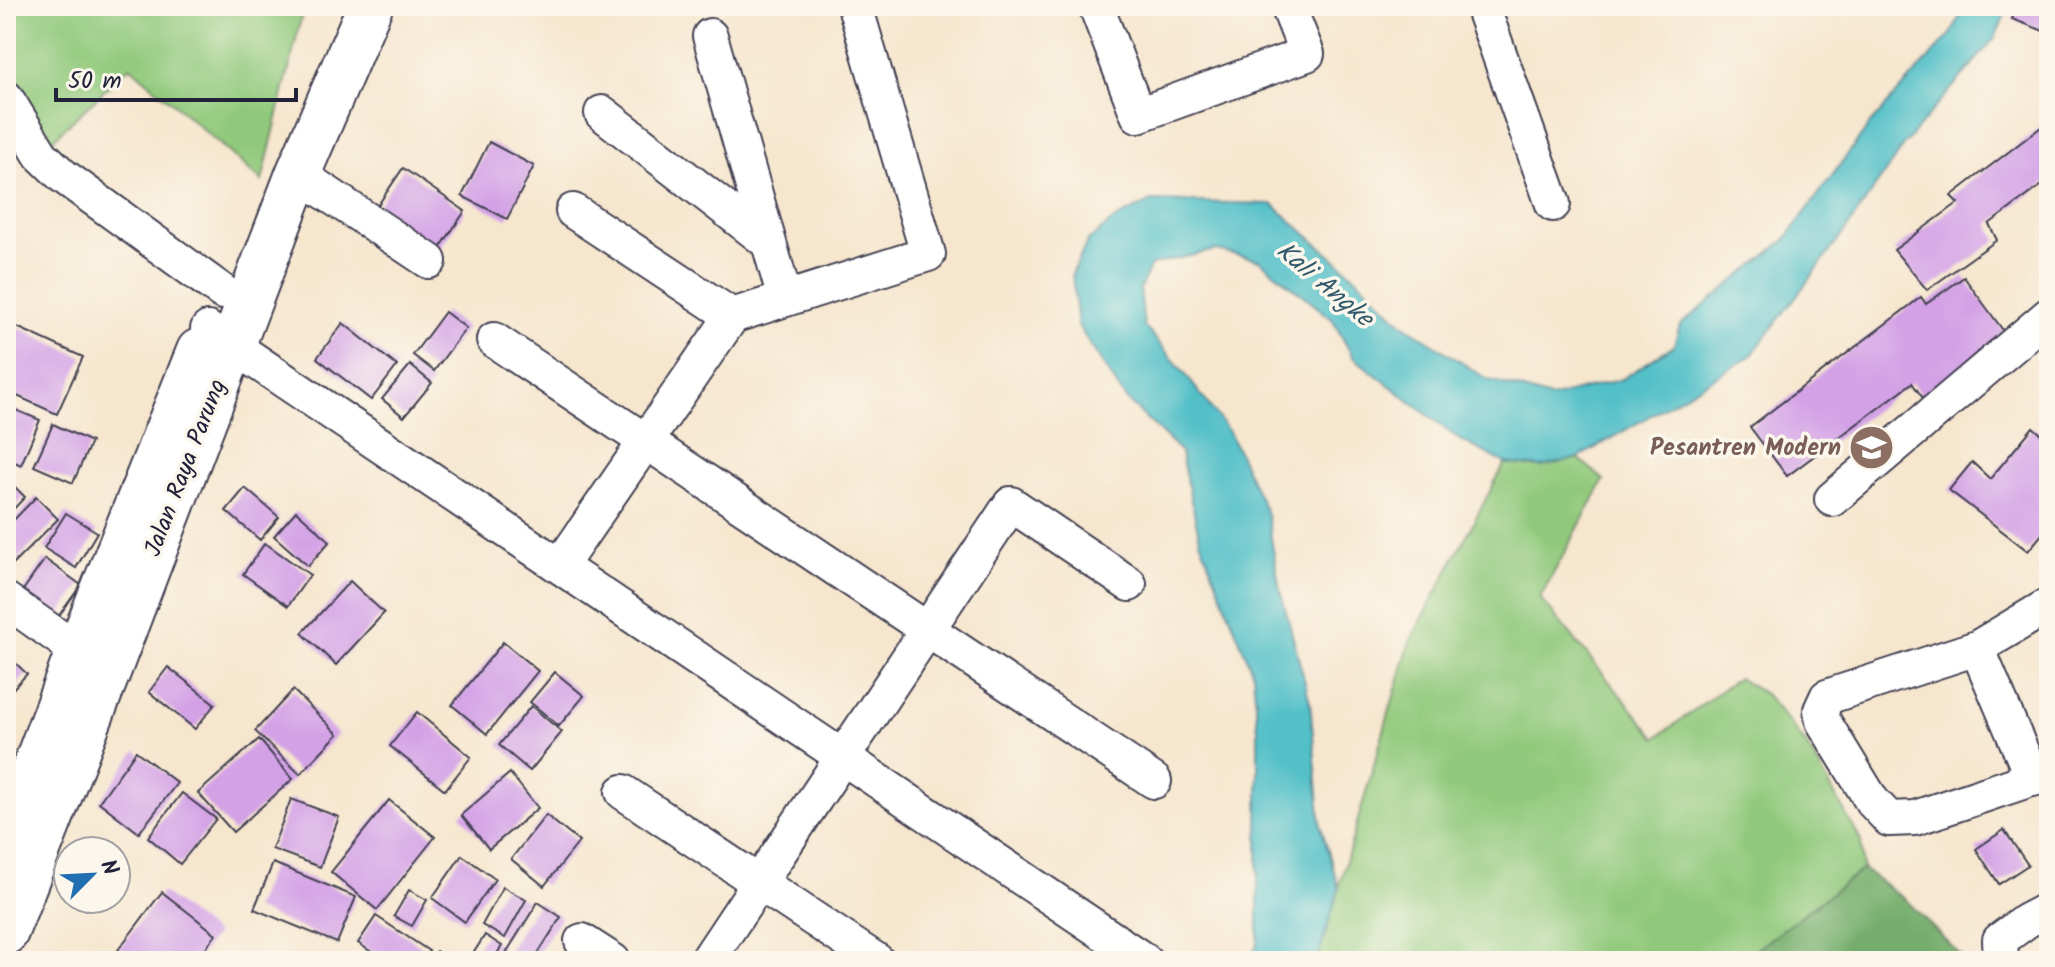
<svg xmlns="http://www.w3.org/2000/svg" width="2055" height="967" viewBox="0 0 2055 967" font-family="Kalam,sans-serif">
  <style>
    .green { fill: #91c97c; stroke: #5a765c; stroke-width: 2 }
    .forest { fill: #74ad6c; stroke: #4b6854; stroke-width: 2 }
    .water { fill: #52c0c8; stroke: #3a7182; stroke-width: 2 }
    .building { fill: #d3a1e6 }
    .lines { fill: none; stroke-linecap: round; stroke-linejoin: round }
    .minor-casing { stroke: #423f51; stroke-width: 38 }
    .trunk-casing { stroke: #423f51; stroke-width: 48 }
    .minor { stroke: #fff; stroke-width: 34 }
    .trunk { stroke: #fff; stroke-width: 44 }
    .labels { text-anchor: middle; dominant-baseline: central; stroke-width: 7; stroke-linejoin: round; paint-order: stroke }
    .education-label { font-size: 24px; font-weight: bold; fill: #785e54; stroke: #fbf7ec; text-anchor: end }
    .street-label { font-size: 24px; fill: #22223b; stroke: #fbf7ec }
    .water-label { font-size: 26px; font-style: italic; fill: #33596c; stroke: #fbf7ec }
  </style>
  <rect width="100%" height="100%" fill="#fbf7ec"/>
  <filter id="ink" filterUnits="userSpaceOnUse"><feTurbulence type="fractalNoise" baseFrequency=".0125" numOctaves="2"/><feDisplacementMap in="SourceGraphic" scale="16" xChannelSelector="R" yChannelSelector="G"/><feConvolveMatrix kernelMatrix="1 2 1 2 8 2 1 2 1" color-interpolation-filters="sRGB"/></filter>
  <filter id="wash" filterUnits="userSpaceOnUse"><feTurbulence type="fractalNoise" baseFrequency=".006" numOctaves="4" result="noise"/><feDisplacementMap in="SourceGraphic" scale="32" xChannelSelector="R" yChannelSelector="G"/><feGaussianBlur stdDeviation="1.8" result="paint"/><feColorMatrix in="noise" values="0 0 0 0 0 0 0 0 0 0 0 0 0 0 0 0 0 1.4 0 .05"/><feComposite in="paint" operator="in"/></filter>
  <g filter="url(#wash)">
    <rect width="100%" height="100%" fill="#f6e6ce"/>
    <g class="green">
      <path d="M6 6H304L262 181 130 66 44 148 6 95Z"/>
      <path d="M1578 458 1604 480 1540 598 1656 738 1738 678 1766 695 1805 742 1861 841 1863 869 1741 961H1317L1409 644 1505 463 1541 467Z"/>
    </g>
    <path class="forest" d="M1863 869 1906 900 1966 961H1741Z"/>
    <path class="water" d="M1965 6H2009L1995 38 1904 144 1847 229 1751 356 1578 458 1541 467 1505 463 1460 440 1353 357 1332 319 1259 260 1216 250 1151 265 1140 288 1144 326 1182 370 1229 432 1267 514 1279 585 1310 702 1321 826 1339 889 1317 961H1248L1258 943V729L1253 674 1200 540 1180 451 1125 398 1078 326 1072 274 1087 242 1115 219 1152 201 1272 204 1357 278 1403 324 1487 379 1550 398 1622 379 1674 345 1680 325 1785 240 1870 124 1951 34Z"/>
    <g id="blocks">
      <g class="building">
        <path d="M2017 6H2049V33L2012 19Z"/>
        <path d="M2049 121V180L1989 224 1997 240 1927 290 1894 250 1958 203 1951 196Z"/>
        <path d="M489 142 534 166 507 219 462 196Z"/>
        <path d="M403 168 465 211 434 257 372 214Z"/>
        <path d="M1964 277 2013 344 1928 405 1912 383 1787 476 1750 427 1921 297 1926 304Z"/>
        <path d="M445 312 466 328 434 371 413 355Z"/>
        <path d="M6 322 83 357 57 414 6 391Z"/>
        <path d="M343 323 397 366 371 400 317 358Z"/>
        <path d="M410 365 432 383 404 417 382 399Z"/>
        <path d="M6 406 40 420 21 465 6 458Z"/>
        <path d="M53 424 91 442 73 483 34 466Z"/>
        <path d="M2033 427 2049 441V526L2028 551 1949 490 1972 462 1990 479Z"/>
        <path d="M8 480 25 497 6 517V482Z"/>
        <path d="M245 488 279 517 260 540 226 511Z"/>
        <path d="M36 497 58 519 6 571V528Z"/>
        <path d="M296 511 330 541 308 566 274 536Z"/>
        <path d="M66 513 97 532 76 568 44 548Z"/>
        <path d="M265 543 310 575 288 606 243 574Z"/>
        <path d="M45 559 81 585 55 621 19 596Z"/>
        <path d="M350 581 384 613 336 665 302 633Z"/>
        <path d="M503 642 538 671 487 734 452 705Z"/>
        <path d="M6 654 27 674 6 696Z"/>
        <path d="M168 667 215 704 195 729 149 692Z"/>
        <path d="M555 672 584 696 559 726 530 702Z"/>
        <path d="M293 690 338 734 300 774 255 731Z"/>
        <path d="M531 706 562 732 530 771 499 745Z"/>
        <path d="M417 712 471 757 445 790 390 746Z"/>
        <path d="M259 739 293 779 233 832 198 793Z"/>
        <path d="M136 751 177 783 139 833 99 802Z"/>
        <path d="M510 773 538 808 489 849 461 815Z"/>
        <path d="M182 793 216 819 180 864 148 837Z"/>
        <path d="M291 799 339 817 320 867 272 849Z"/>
        <path d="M389 800 435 837 377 910 331 872Z"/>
        <path d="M546 815 579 842 544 886 511 859Z"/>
        <path d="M2004 830 2028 865 1999 884 1976 849Z"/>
        <path d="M462 855 495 879 465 922 432 898Z"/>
        <path d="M273 863 356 897 337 943 254 909Z"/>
        <path d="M503 887 526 900 505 938 482 925Z"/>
        <path d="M409 890 427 900 412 926 394 916Z"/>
        <path d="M162 892 216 934 196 961H132L118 950Z"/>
        <path d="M538 902 561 917 533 961H501Z"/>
        <path d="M376 916 429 951 422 961H385L358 943Z"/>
        <path d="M485 935 502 946 492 961H471L469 960Z"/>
        <path d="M436 951 450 961H428Z"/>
      </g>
    </g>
  </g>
  <g filter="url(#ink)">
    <use href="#blocks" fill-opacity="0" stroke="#423f51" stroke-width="2"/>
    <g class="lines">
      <defs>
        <g id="minor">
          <path d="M1096 6 1138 115 1307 54 1288 6"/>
          <path d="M1482 6 1553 204"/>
          <path d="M710 36 785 299"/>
          <path d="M6 98 41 155 63 176 223 292"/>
          <path d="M602 113 768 242"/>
          <path d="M298 174 429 261"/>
          <path d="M573 211 732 316"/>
          <path d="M208 329 1145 961"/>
          <path d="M494 340 1154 781"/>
          <path d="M1832 499 2049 315"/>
          <path d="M560 566 732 316 928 254 855 6"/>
          <path d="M6 600 98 665"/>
          <path d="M2049 605 1977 648 1842 692 1827 697 1821 710 1823 721 1872 801 1889 819 1915 818 2049 773"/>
          <path d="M1977 648 2033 779"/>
          <path d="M623 792 877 961"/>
          <path d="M582 941 613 961"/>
          <path d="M707 961 1011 504 1129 584"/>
          <path d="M2001 961 2000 940 2026 921 2049 909"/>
        </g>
        <g id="trunk">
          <path d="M6 844 78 652 199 351"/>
          <path d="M6 932 108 672 298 174 370 6"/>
        </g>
      </defs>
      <use href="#minor" class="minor-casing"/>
      <use href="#trunk" class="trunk-casing"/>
      <use href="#minor" class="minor"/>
      <use href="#trunk" class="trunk"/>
    </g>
  </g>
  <defs>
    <symbol id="school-disc" viewBox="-11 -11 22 22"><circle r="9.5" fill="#8d6e63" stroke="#fbf7ec"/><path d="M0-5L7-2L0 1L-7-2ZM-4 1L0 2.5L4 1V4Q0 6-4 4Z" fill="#fff"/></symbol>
  </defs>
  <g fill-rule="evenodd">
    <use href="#school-disc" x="1846" y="422" width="51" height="51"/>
  </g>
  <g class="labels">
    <g class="education-label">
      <text x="1841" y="448">Pesantren Modern</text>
    </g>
    <g class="street-label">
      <text transform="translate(186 468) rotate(-69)">Jalan Raya Parung</text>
    </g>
    <g class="water-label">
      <text transform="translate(1324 285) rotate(40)">Kali Angke</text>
    </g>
  </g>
  <rect width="2055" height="967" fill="none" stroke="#fbf7ec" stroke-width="32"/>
  <g transform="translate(92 875) rotate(66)"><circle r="38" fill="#fbf7ec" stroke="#a4a2a5" stroke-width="2"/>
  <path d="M0-6L14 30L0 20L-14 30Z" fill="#1f6fb2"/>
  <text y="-12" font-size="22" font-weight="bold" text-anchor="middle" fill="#22223b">N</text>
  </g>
  <path d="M56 88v12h240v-12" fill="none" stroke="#22223b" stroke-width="4"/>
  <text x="68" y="88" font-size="24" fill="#22223b" stroke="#fbf7ec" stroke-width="6" paint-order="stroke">50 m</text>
</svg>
